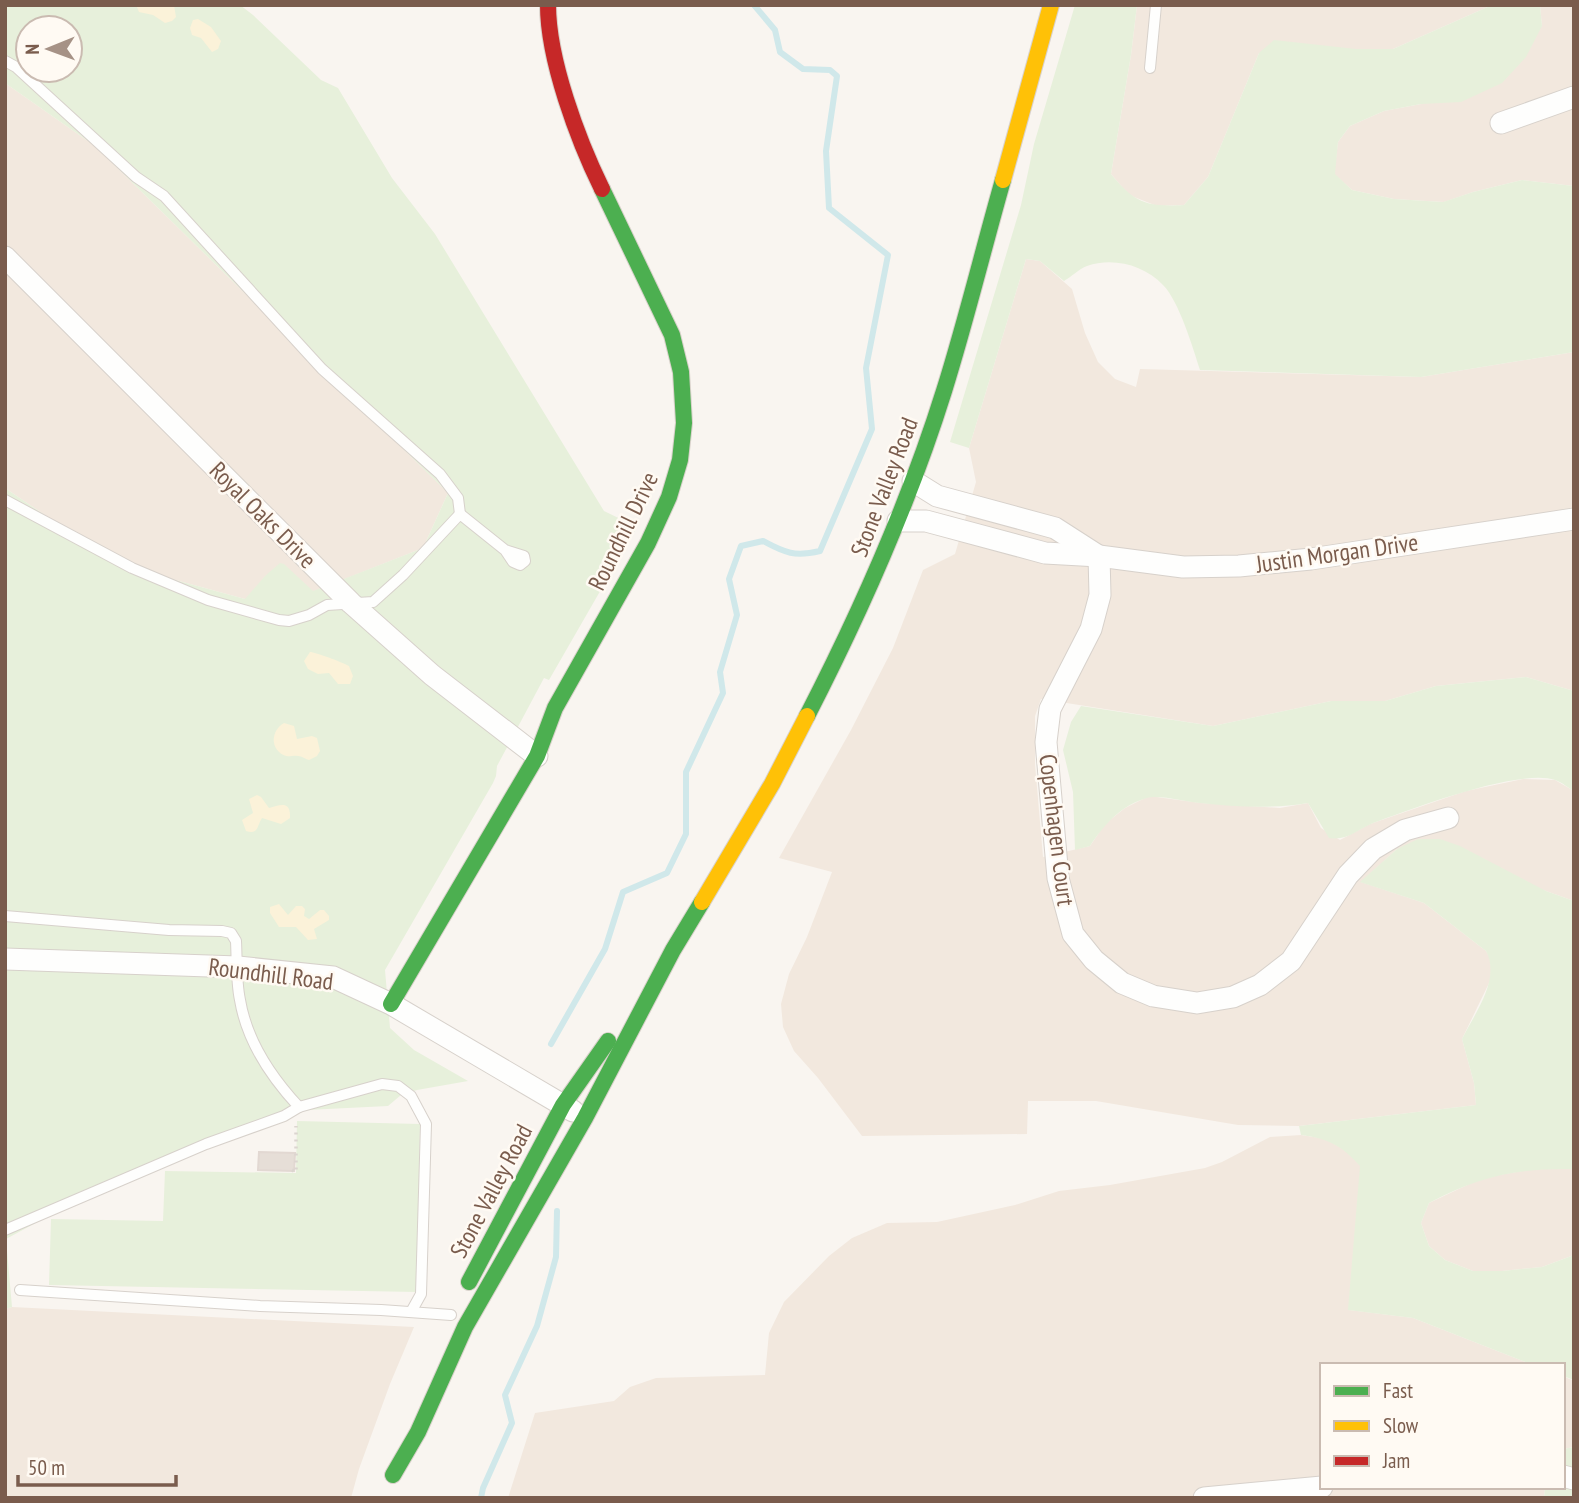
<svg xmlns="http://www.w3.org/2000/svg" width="1579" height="1503" viewBox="0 0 1579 1503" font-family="'PT Sans Narrow',sans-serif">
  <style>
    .residential { fill: #f2e8de }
    .green { fill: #e7f0db; fill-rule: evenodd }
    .sand { fill: #fbf2d9 }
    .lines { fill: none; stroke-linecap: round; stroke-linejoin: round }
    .stream { stroke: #d0e8ea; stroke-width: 6 }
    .building { fill: #e6ded7; stroke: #e2d8d2; stroke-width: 2 }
    .lane-casing { stroke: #d7d1cb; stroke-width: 12 }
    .street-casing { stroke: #d7d1cb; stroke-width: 23 }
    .fast-casing { stroke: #d9d2cb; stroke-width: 18 }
    .slow-casing { stroke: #d9d2cb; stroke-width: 18 }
    .jam-casing { stroke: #d9d2cb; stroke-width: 18 }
    .path { stroke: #dcd5d0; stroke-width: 3.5; stroke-dasharray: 2 5; stroke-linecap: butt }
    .lane { stroke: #fefefd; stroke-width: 10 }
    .street { stroke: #fefefd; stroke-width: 21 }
    .fast { stroke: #4caf50; stroke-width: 16 }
    .slow { stroke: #ffc107; stroke-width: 16 }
    .jam { stroke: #c62828; stroke-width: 16 }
    .labels { text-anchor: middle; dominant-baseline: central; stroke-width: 5; stroke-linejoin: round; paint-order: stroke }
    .street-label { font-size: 24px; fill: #7a5c4d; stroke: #fffaf3 }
  </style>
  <rect width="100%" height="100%" fill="#f9f5f0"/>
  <g class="residential">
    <path d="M1137 5H1492L1393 49 1259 53 1208 177 1184 205 1157 206 1129 195 1111 174 1131 55Z"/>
    <path d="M1540 5H1574V186L1522 180 1473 192 1444 202 1394 199 1352 190 1334 174 1338 142 1350 126 1384 111 1421 104 1542 26Z"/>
    <path d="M5 83 95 146 448 493 423 548 274 607 117 564 5 488Z"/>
    <path d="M1026 259 1040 261 1072 289 1085 333 1098 362 1115 379 1136 387 1140 369 1421 377 1574 352V691L1526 677 1436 686 1385 701H1331L1213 726 1041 699 1035 716V764L1043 857 1090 846 1105 824 1125 808 1149 796 1201 803 1280 808 1308 803 1321 828 1340 840 1370 824 1466 791 1523 779 1555 780 1574 791V901L1546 891 1397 849 1361 882 1424 903 1486 951 1492 962 1491 979 1462 1039 1474 1083 1476 1105 1299 1126 1238 1125 1096 1101H1028L1027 1134 862 1136 818 1078 794 1051 783 1027 781 1004 789 974 807 937 832 872 779 858 851 730 893 648 923 570 955 554 976 482 969 448Z"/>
    <path d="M1301 1135 1326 1139 1348 1152 1361 1166 1349 1310 1413 1318 1533 1365H1322V1487H1545L1544 1498H508L535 1413 614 1401 630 1387 656 1378 765 1375 769 1333 784 1302 829 1256 852 1238 887 1223 937 1222 1015 1205 1059 1191 1110 1185 1205 1168 1222 1162 1270 1137Z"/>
    <path d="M1538 1168 1574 1169V1255L1542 1267 1502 1271H1473L1445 1260 1429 1246 1421 1223 1429 1203 1482 1178Z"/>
    <path d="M12 1307 414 1327 390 1384 359 1469 351 1498H5V1309Z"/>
    <path d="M1563 1376 1574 1381V1447L1563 1449Z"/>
  </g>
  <g class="green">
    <path d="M5 5H240L253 15 321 80 338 88 392 178 435 234 604 511 637 527 549 680 544 678 497 766 496 776 493 783 385 970 390 1028 414 1050 468 1081 417 1090 401 1095 388 1106 307 1110 132 1176 80 1199 6 1239 12 1307 5 1309V488L117 564 245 599 265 576 280 563 284 564 313 591 423 548 448 493 95 146 5 83ZM28 28H70V70H28Z"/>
    <path d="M1075 5H1137L1131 55 1111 174C1135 203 1146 207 1184 205L1208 177 1259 53 1274 40 1356 49H1393L1492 5H1540L1542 26 1526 57 1502 83 1461 102 1421 104 1384 111 1350 126 1338 142 1335 174 1352 190 1394 199 1443 202 1473 192 1522 180 1574 186V352L1421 377 1200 370C1193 348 1179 301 1163 285 1144 265 1113 257 1087 266 1079 269 1071 277 1064 281L1040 261 1026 259 969 448 950 442 1021 205 1034 144Z"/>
    <path d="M1526 677 1574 691V791C1568 788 1562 782 1555 780 1518 768 1412 809 1373 823 1357 830 1347 841 1329 838L1308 803C1272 809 1236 807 1200 803 1186 802 1159 794 1147 798 1121 805 1104 825 1090 846L1075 850 1073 792 1063 750 1071 722 1081 706 1213 726 1331 701H1385L1436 686Z"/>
    <path d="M1418 839H1440L1460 846 1546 891 1574 901V1169C1517 1168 1479 1176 1429 1203L1421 1223 1429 1246 1445 1260 1473 1271H1502L1542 1267 1574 1255V1380L1563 1376V1365H1533L1413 1318 1348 1310 1360 1166C1341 1145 1329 1139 1301 1135L1299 1126 1476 1105 1474 1083 1462 1039C1475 1013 1501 979 1486 951L1424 903 1360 882 1397 849Z"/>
    <path d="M297 1121 420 1124 417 1292 49 1285 51 1219 163 1221 165 1171 296 1173Z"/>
    <path d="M1574 1447V1498H1544L1545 1487H1563V1449Z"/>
  </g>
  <g class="sand">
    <path d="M136 5H174L176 17 172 21 165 23 153 15 139 12Z"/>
    <path d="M198 19 211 27 221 41 218 49 212 52 201 38 192 35 190 28 193 20Z"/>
    <path d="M310 652C315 652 342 662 349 666L353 676 350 684H338L329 673 318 674 308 669 304 661Z"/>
    <path d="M284 723 294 726 297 739 312 736 317 738 320 751 317 756 309 760C305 759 302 756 298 756 293 755 291 757 286 756 269 750 271 730 284 723Z"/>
    <path d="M257 795 261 797 269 808C280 805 291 800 290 818L281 824 262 818C257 825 259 835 246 831L242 820 253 813 249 799Z"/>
    <path d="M279 904 288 915 296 906H302L305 909 304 916 309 919 320 910H324L329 916V920L314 929 317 939 308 940 296 927H279L270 913V907Z"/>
  </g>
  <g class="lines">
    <g class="stream">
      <path d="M551 1044 605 949 623 892 667 873 686 834V772L723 693 720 672 737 615 729 579 741 546 763 541C785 553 795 557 820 551L872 429 866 368 888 255 829 208 826 151 837 76 830 70 803 69 780 52 775 30 754 5"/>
      <path d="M481 1498 483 1488 512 1423 505 1395 537 1326 556 1257 557 1211"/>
    </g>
  </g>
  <path class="building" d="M259 1152 295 1153 294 1171 258 1170Z"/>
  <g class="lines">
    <defs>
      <g id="lane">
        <path d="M5 61 16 67 136 177 164 196 322 369 440 474 458 498 460 514"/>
        <path d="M1150 68 1156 5"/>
        <path d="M5 500 132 568 208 600 279 620 289 621 309 615 327 605 373 602 403 575 460 514 505 550 513 562 520 565 525 561 524 556 505 550"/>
        <path d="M5 916 169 930 222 931 231 933 236 941C237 960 236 981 240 1000 247 1042 271 1077 299 1107L284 1116 206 1144 5 1230"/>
        <path d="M299 1107 382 1084 398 1086 411 1096 426 1124 421 1294 411 1312"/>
        <path d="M20 1290 260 1306 381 1310 451 1315"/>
      </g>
      <g id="street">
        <path d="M1501 123 1574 97"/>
        <path d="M5 257 351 603 432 675 537 756"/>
        <path d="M913 481 937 496 1055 528 1097 555"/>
        <path d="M898 521H926L1045 553 1099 556 1183 567 1239 566 1311 559 1574 519"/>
        <path d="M1099 556 1100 595 1091 629 1050 709 1046 742 1058 878 1073 934 1094 960 1122 983 1153 996 1197 1003 1233 997 1260 985 1291 961 1348 875 1373 849 1405 830 1448 818"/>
        <path d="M5 959 238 967 333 977 391 1004 573 1111"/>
        <path d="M1563 1476 1574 1479"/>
        <path d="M1204 1498 1322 1487"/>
      </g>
      <g id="fast">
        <path d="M807 716C861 611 909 503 944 391 966 321 983 250 1003 180"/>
        <path d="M391 1004 537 756 555 708 648 543 669 497 680 460 684 423 681 372 672 335 602 189"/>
        <path d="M469 1282 563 1105 608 1041"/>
        <path d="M393 1475 418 1432 465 1327 585 1118 673 950 702 902"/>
      </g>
      <g id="slow">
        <path d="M1003 180 1051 5"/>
        <path d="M702 902 772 784 807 716"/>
      </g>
      <path id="jam" d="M548 5C548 60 578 140 602 189"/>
    </defs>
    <use href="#lane" class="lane-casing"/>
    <use href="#street" class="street-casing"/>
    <use href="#fast" class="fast-casing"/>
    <use href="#slow" class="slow-casing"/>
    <use href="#jam" class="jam-casing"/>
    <path class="path" d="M292 1170 296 1172V1126"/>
    <use href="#lane" class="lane"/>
    <use href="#street" class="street"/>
    <use href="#fast" class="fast"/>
    <use href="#slow" class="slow"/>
    <use href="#jam" class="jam"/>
  </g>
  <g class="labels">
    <g class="street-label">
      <text transform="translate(884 487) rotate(-69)">Stone Valley Road</text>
      <text transform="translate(263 515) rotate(45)">Royal Oaks Drive</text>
      <text transform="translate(623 531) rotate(-64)">Roundhill Drive</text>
      <text transform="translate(1337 553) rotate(-8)">Justin Morgan Drive</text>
      <text transform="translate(1057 830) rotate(83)">Copenhagen Court</text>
      <text transform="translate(271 974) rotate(7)">Roundhill Road</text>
      <text transform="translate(491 1191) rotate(-62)">Stone Valley Road</text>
    </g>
  </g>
  <rect width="1579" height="1503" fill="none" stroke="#7a5c4d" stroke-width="14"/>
  <rect x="1320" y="1363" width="245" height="126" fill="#fffaf3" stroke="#cabbb1" stroke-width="2"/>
  <rect x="1334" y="1386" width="35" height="10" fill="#4caf50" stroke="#cabbb1" stroke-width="2"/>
  <text x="1383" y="1398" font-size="21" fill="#7a5c4d">Fast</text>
  <rect x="1334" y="1421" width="35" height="10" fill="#ffc107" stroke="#cabbb1" stroke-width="2"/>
  <text x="1383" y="1433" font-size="21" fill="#7a5c4d">Slow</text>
  <rect x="1334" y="1456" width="35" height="10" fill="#c62828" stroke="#cabbb1" stroke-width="2"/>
  <text x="1383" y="1468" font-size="21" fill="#7a5c4d">Jam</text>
  <g transform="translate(49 49) rotate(269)"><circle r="33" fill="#fffaf3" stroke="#cabbb1" stroke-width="2"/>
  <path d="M0-5L12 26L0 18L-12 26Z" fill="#a69286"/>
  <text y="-10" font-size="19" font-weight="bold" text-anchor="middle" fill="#7a5c4d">N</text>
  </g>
  <path d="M18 1475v10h158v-10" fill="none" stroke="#7a5c4d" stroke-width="3.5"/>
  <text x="28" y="1475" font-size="21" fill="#7a5c4d" stroke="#fffaf3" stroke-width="5" paint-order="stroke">50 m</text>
</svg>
